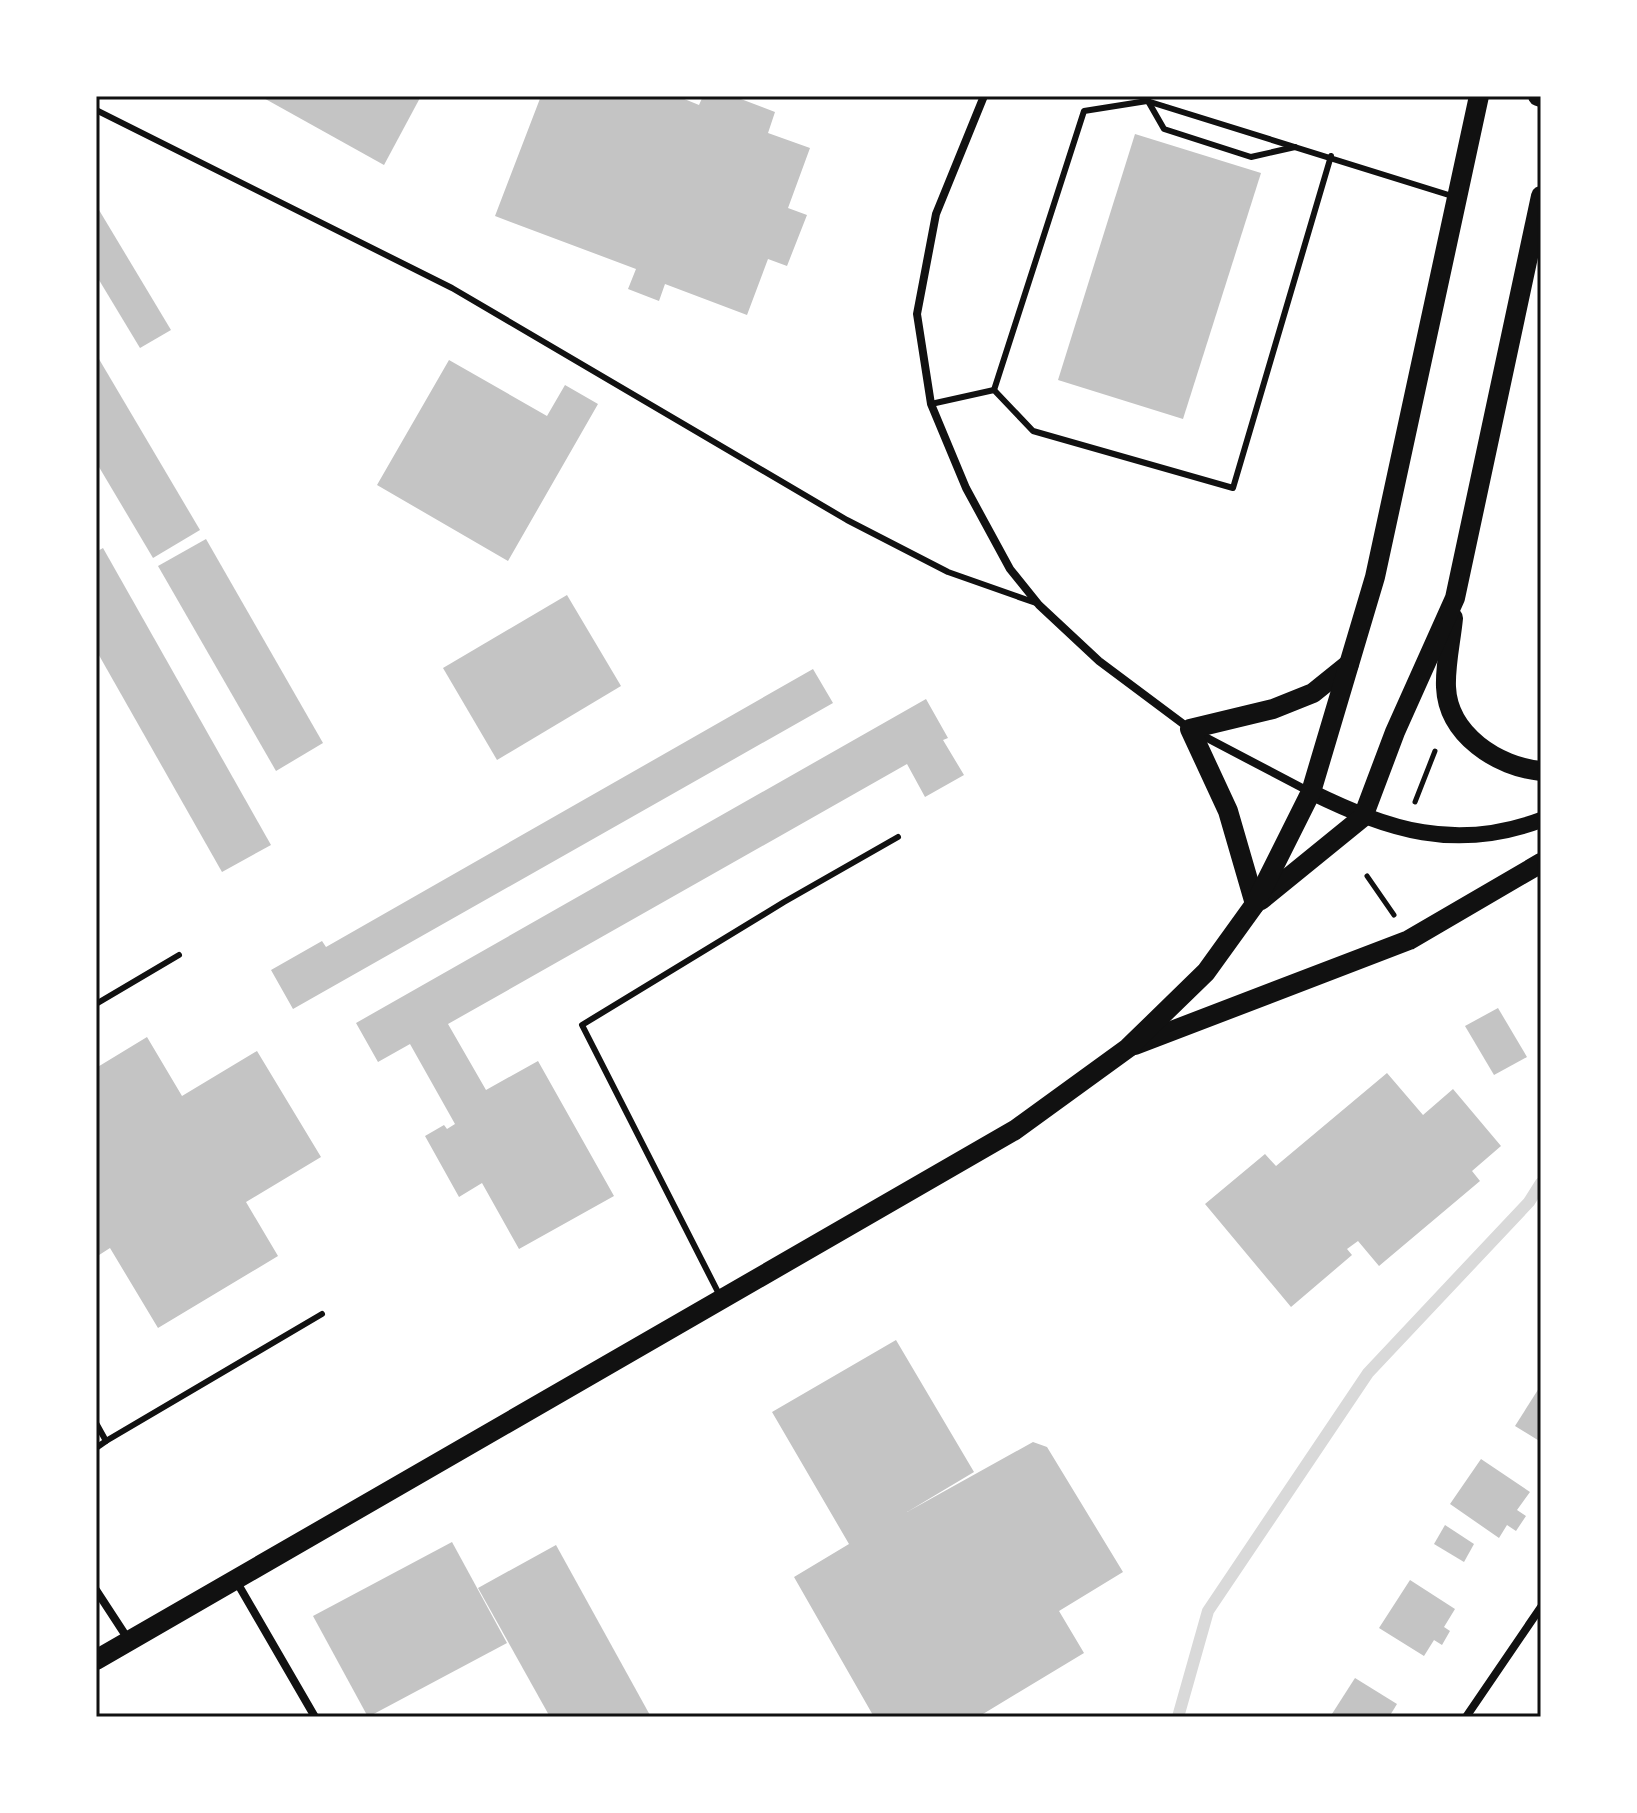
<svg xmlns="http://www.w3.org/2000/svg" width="1637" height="1813" viewBox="0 0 1637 1813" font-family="Figtree,sans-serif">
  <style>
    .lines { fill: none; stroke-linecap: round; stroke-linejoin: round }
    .stream { stroke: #d9d9d9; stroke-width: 12 }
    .building { fill: #c4c4c4 }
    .path { stroke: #111; stroke-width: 5 }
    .service { stroke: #111; stroke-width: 6 }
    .minor { stroke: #111; stroke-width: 8 }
    .secondary { stroke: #111; stroke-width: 16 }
    .primary { stroke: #111; stroke-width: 20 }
    .neatline { fill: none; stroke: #111; stroke-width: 3 }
  </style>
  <rect width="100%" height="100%" fill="#fff"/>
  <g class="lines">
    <path class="stream" d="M1178 1717 1208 1611 1368 1373 1529 1202 1541 1183"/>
  </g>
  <g class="building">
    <path d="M260 96H421L384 165Z"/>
    <path d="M541 96H677L699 105 703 96H733L775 112 768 133 810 148 788 208 807 215 787 266 768 259 747 315 665 284 659 301 628 289 636 269 495 216Z"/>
    <path d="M1135 134 1261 173 1183 419 1058 380Z"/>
    <path d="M96 205 171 330 140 348 96 275Z"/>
    <path d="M96 354 200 530 153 558 96 462Z"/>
    <path d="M449 360 547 416 565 385 598 404 508 561 377 485Z"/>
    <path d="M206 539 323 743 276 771 158 566Z"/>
    <path d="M103 548 271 845 222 872 96 650V552Z"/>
    <path d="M567 595 621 686 497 760 443 668Z"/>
    <path d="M813 669 833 703 293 1009 271 970 322 941 326 947Z"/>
    <path d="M926 699 948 738 943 740 964 775 925 797 907 764 448 1024 486 1090 538 1061 614 1196 519 1249 482 1183 459 1197 425 1136 444 1125 447 1129 455 1124 410 1044 378 1062 356 1023Z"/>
    <path d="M1498 1008 1527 1057 1494 1075 1465 1026Z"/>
    <path d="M147 1037 182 1096 257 1051 321 1157 246 1202 278 1256 158 1328 110 1248 96 1257V1068Z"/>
    <path d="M1387 1073 1423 1115 1453 1089 1501 1146 1472 1171 1480 1181 1379 1266 1358 1241 1347 1249 1352 1255 1291 1307 1205 1204 1265 1154 1276 1166Z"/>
    <path d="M896 1340 974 1472 907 1512 1033 1442 1047 1447 1123 1572 1059 1611 1084 1653 978 1717H874L794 1577 849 1544 772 1412Z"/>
    <path d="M1541 1385V1442L1515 1426Z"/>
    <path d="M1481 1459 1530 1492 1517 1510 1526 1516 1516 1531 1507 1525 1499 1538 1450 1504Z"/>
    <path d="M1445 1525 1474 1544 1464 1562 1434 1544Z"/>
    <path d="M452 1542 507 1643 368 1717 313 1616Z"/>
    <path d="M556 1545 651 1717H550L478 1588Z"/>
    <path d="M1410 1580 1455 1609 1444 1627 1450 1631 1442 1645 1434 1640 1424 1656 1379 1628Z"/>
    <path d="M1355 1678 1397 1704 1389 1717H1330Z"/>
  </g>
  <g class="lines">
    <g class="path">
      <path d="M1415 802 1435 751"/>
      <path d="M1367 876 1394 915"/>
    </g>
    <g class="service">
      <path d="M1148 101 1164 129 1251 157 1295 147"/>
      <path d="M96 110 452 288 847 520 948 572 1036 603"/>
      <path d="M994 390 1084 111 1147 101 1452 196"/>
      <path d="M931 404 994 390 1033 431 1233 488 1331 156"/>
      <path d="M96 1004 179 955"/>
      <path d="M720 1296 582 1025 784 902 898 837"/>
      <path d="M96 1423 106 1441 96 1448"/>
      <path d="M106 1441 322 1314"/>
    </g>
    <g class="minor">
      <path d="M984 96 936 214 917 314 931 404 966 488 1010 569 1039 605 1099 661 1190 729 1310 792"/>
      <path d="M235 1579 315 1717"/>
      <path d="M96 1590 128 1639"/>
      <path d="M1466 1717 1541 1607"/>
    </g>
    <path class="secondary" d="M1311 792C1389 830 1455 852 1541 820"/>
    <g class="primary">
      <path d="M1538 96 1541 97"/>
      <path d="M1453 618C1451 640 1445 665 1446 687 1448 735 1498 767 1541 771"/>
      <path d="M1261 900 1363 817 1395 732 1455 598 1541 196"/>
      <path d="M1255 904 1228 811 1190 729 1273 709 1313 693 1349 664"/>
      <path d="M1135 1045 1409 940 1541 863"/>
      <path d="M96 1660 1015 1130 1128 1048 1206 972 1255 904 1311 792 1375 577 1479 96"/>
    </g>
  </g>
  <rect width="1637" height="1813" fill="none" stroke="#ffffff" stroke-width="196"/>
  <rect x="98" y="98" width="1441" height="1617" class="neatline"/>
</svg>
